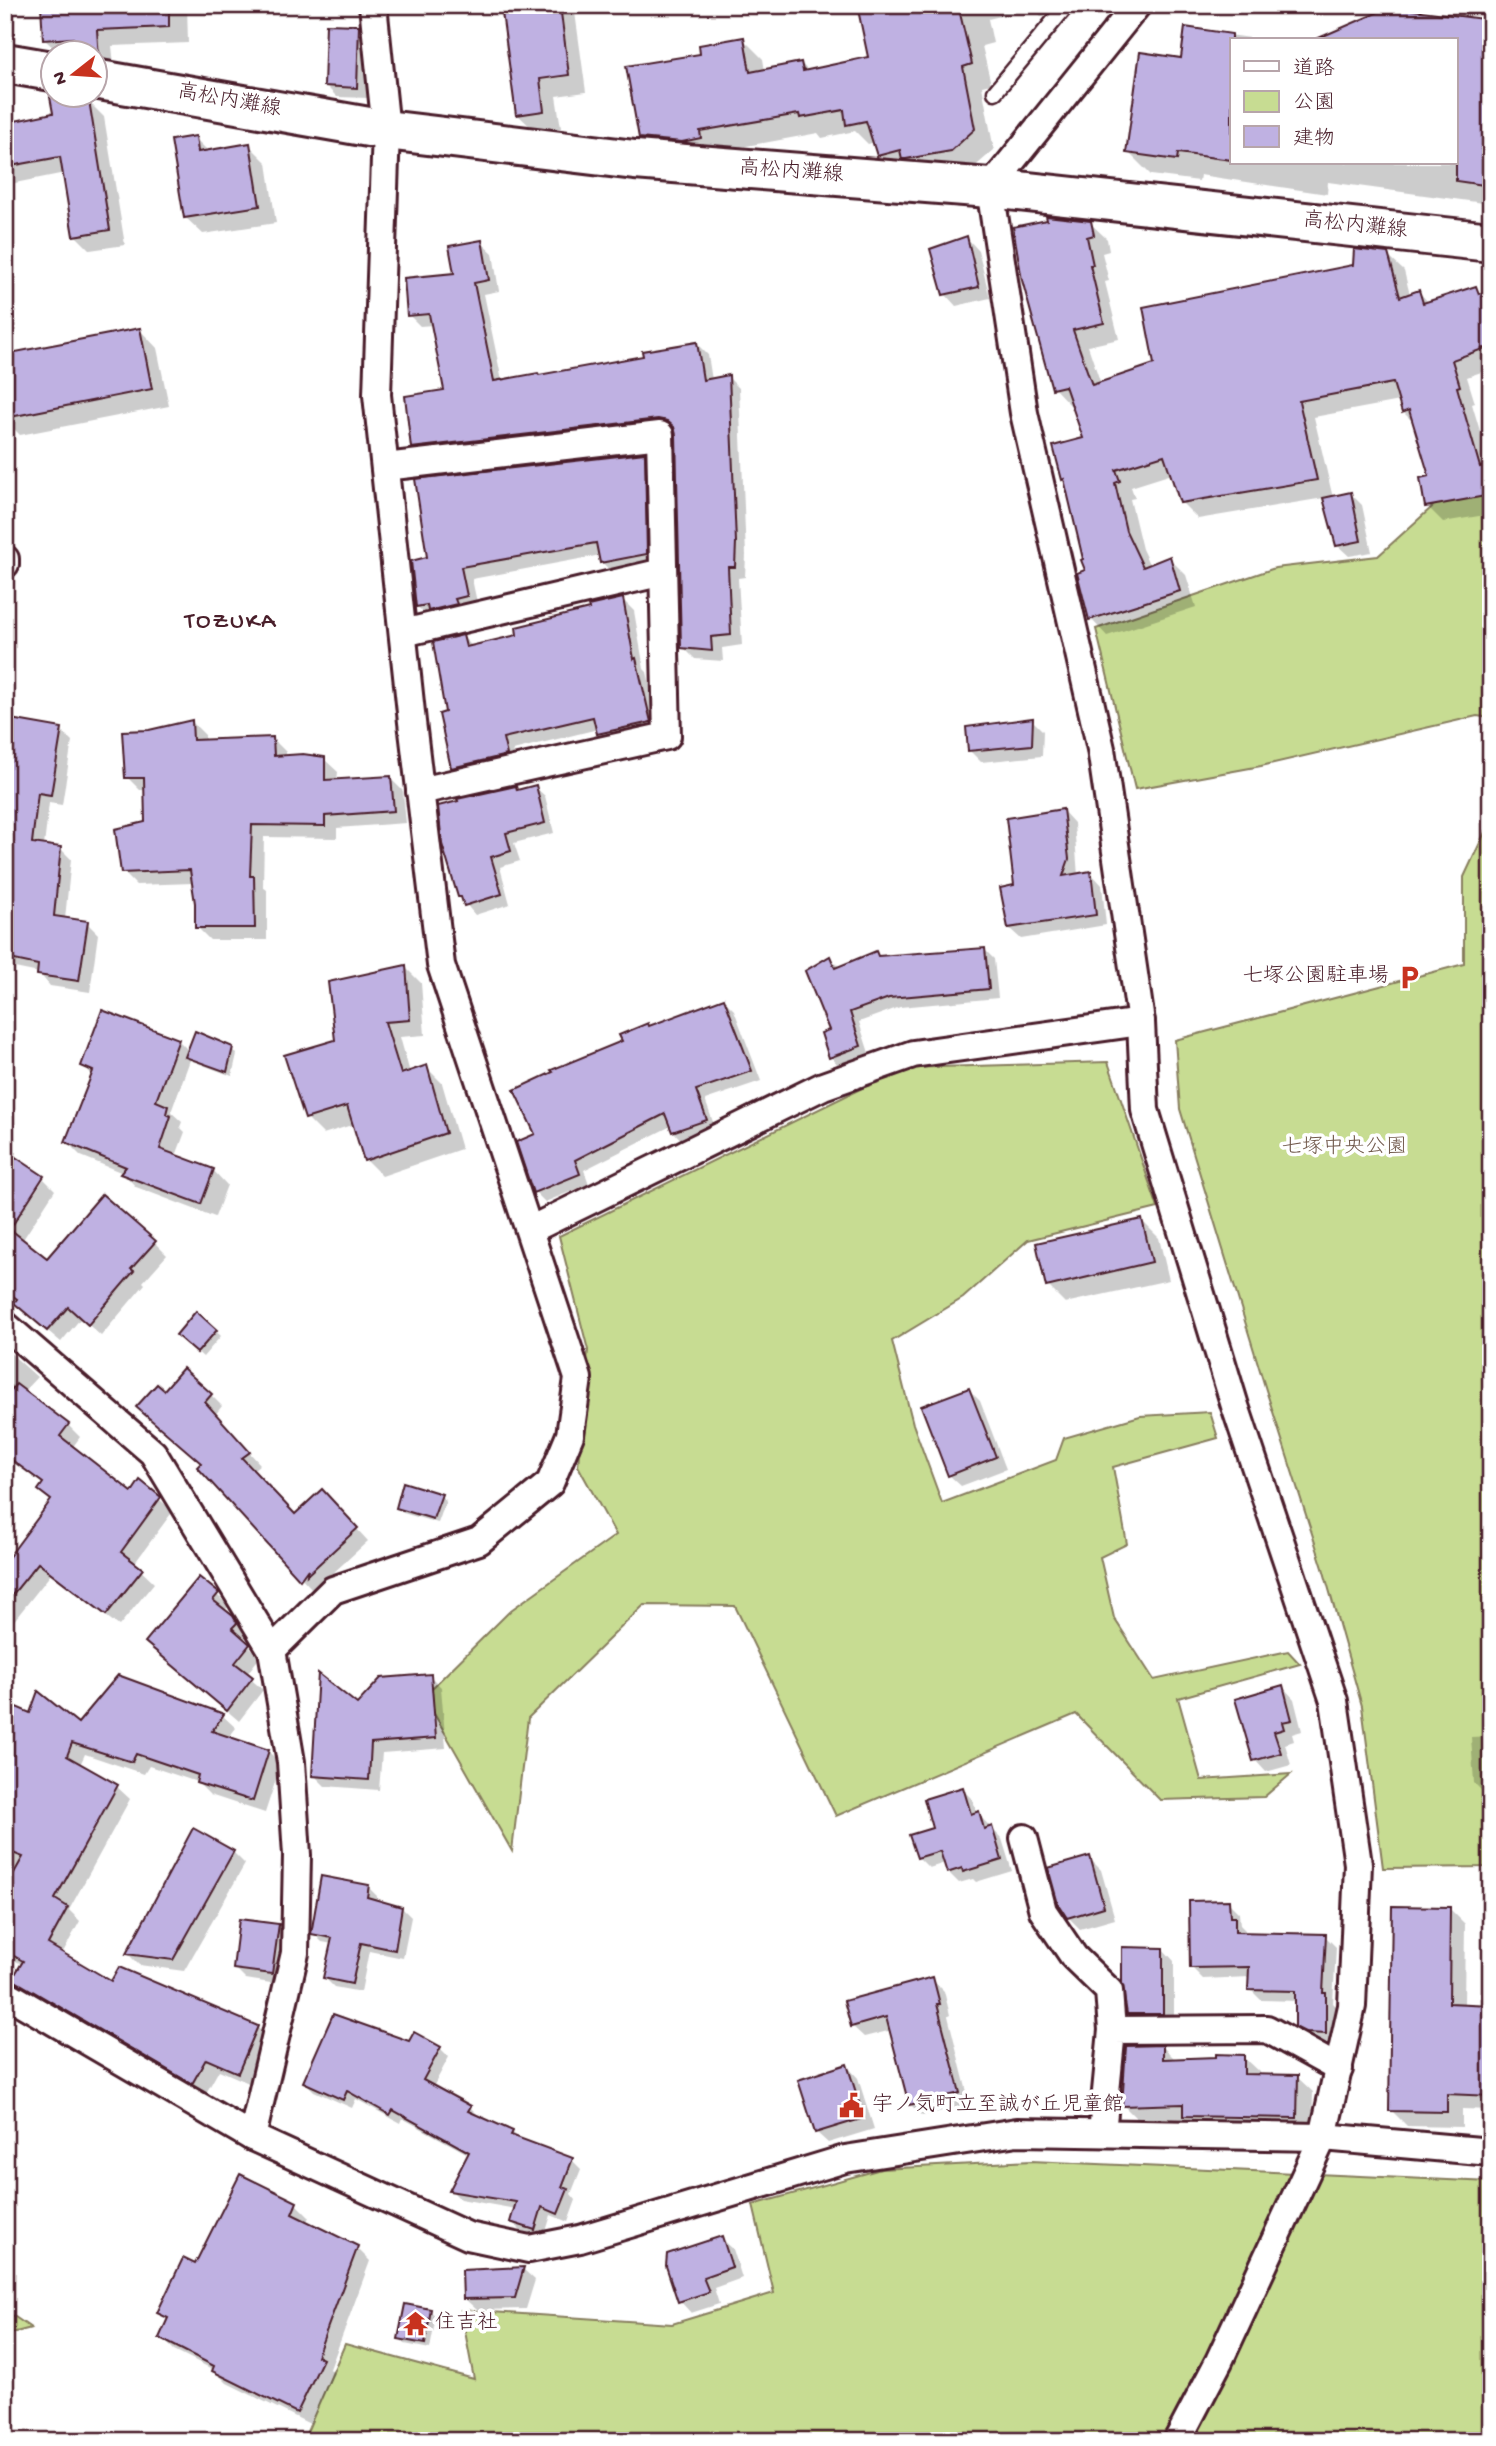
<svg xmlns="http://www.w3.org/2000/svg" width="1496" height="2446" viewBox="0 0 1496 2446" font-family="'Gochi Hand','Klee One',sans-serif">
  <style>
    .green { fill: #c7dc92; stroke: #887e5e; stroke-width: 2 }
    .shadow { fill: #0003 }
    .building { fill: #bfb1e2; stroke: #4a1f2b; stroke-width: 2 }
    .lines { fill: none; stroke-linecap: round; stroke-linejoin: round }
    .service-casing { stroke: #4a1f2b; stroke-width: 19 }
    .minor-casing { stroke: #4a1f2b; stroke-width: 32 }
    .secondary-casing { stroke: #4a1f2b; stroke-width: 44 }
    .service { stroke: #fff; stroke-width: 14 }
    .minor { stroke: #fff; stroke-width: 26 }
    .secondary { stroke: #fff; stroke-width: 38 }
    .labels { text-anchor: middle; dominant-baseline: central; stroke-width: 7; stroke-linejoin: round; paint-order: stroke }
    .street-label { font-size: 21px; fill: #4a1f2b; stroke: #fff }
    .poi-label { font-size: 21px; fill: #4a1f2b; stroke: #fff; text-anchor: start }
    .park-label { font-size: 21px; fill: #70584a; stroke: #fff }
    .quarter-label { font-size: 24px; letter-spacing: 2px; fill: #4a1f2b; stroke: #fff }
  </style>
  <rect width="100%" height="100%" fill="#fff"/>
  <filter id="ink" filterUnits="userSpaceOnUse"><feTurbulence type="fractalNoise" baseFrequency=".0143" numOctaves="2"/><feDisplacementMap in="SourceGraphic" scale="14" xChannelSelector="R" yChannelSelector="G"/><feConvolveMatrix kernelMatrix="1 2 1 2 8 2 1 2 1" color-interpolation-filters="sRGB"/></filter>
  <g filter="url(#ink)">
    <g class="green">
      <path d="M1491 478V718L1477 716 1261 766 1135 789 1096 629 1275 568 1378 556 1442 498Z"/>
      <path d="M1491 826V1867L1383 1868 1362 1706 1323 1568 1266 1390 1180 1109 1175 1040 1464 964V877L1486 830Z"/>
      <path d="M1108 1062 1158 1208 1028 1240 963 1298 892 1341 913 1424 942 1503 1056 1460 1064 1438 1140 1416 1210 1412 1218 1438 1113 1467 1127 1544 1100 1557 1114 1618 1154 1680 1288 1651 1300 1664 1178 1698 1201 1780 1291 1774 1264 1797 1160 1800 1076 1714 836 1816 735 1606 644 1605 528 1718 512 1851 424 1696 511 1610 616 1535 578 1466 588 1350 559 1236 903 1068Z"/>
      <path d="M1031 2161 1491 2182V2441H303L345 2344 474 2379 461 2310 672 2324 774 2293 753 2205 881 2169Z"/>
      <path d="M5 2310 31 2328 5 2335Z"/>
    </g>
    <g class="shadow">
      <path d="M38 5H187L188 43 112 46 115 74 94 79V52H58L45 40 43 10Z"/>
      <path d="M503 5H574L586 92 556 96 561 128 535 131 517 114Z"/>
      <path d="M858 5H1066L1067 10 1041 16 1034 8 988 19 993 43 982 46 991 84 982 86 994 150 971 170 899 175 879 156 875 142 868 144 855 131 822 138 818 133 719 151 660 158 640 137 702 55 743 39 763 59 765 71 801 63 809 72 870 59Z"/>
      <path d="M1390 8 1491 22V204L1328 182 1327 194 1200 175 1199 181 1151 175 1128 152 1182 60 1186 29 1265 40H1232V163H1456V40H1318Z"/>
      <path d="M359 27 370 39 368 98 337 97 326 86Z"/>
      <path d="M88 101 104 117 125 245 90 250 75 235 65 173 5 185V124L55 115Z"/>
      <path d="M195 138 209 152 249 145 267 163 276 223 203 234 185 217Z"/>
      <path d="M1090 223 1107 239 1109 251 1102 253 1109 281 1105 282 1119 339 1088 346 1101 384 1156 365 1355 266 1387 255 1404 271 1410 295 1419 292 1429 303 1477 309 1487 370 1467 377 1475 403 1472 404 1491 468V514L1443 522 1427 506 1431 477 1415 424 1403 412 1400 401 1314 417 1333 498 1351 494 1362 505 1372 552 1349 556 1337 545 1324 498 1198 519 1181 502 1172 474 1131 487 1135 498 1130 499 1142 549 1150 566 1169 558 1186 575 1196 607 1107 636 1091 619 1079 574 1088 572 1067 482 1064 479 1086 439 1073 404 1070 405 1054 388Z"/>
      <path d="M967 238 978 250 990 298 956 306 945 294Z"/>
      <path d="M481 242 493 253 499 291 484 294 502 381 540 377 645 357 697 344 708 355 712 380 728 377 739 388 746 555 745 577 738 578 742 645 722 648 723 661 695 659 683 647 677 431 671 430 424 459 413 447 446 391 433 325 420 326 409 315 456 275Z"/>
      <path d="M140 330 157 348 169 406 20 435 5 420V356Z"/>
      <path d="M644 454 655 466 658 565 613 574 602 562 601 555 472 579 478 607 429 618 417 606 429 558Z"/>
      <path d="M623 600 634 611 644 669 647 672 661 733 610 745 599 734 598 729 513 750 518 767 464 779 452 767 447 713 463 637 473 647 519 636Z"/>
      <path d="M1032 720 1043 731 1042 756 981 762 970 751Z"/>
      <path d="M192 722 205 735V742L273 739 286 752V757L324 759 338 772 337 781 390 778 403 791 406 823 337 828V838L264 837 263 887 267 890V940H210L197 927 193 883 136 885 123 872 146 823V790H140L127 777 149 732Z"/>
      <path d="M61 730 72 741 62 805 49 803 44 846 60 848 71 859 65 919 87 923 98 934 90 992 50 986 39 973 5 966V781Z"/>
      <path d="M535 787 545 796 554 833 514 843 520 861 500 867 510 904 475 915 459 896 515 788 518 791Z"/>
      <path d="M1063 811 1074 823 1078 876 1091 873 1102 885 1106 925 1021 939 1009 928 1015 887Z"/>
      <path d="M984 949 994 959 998 998 900 1007 859 1022 870 1056 840 1067 831 1057 830 958 840 967 875 953 879 957Z"/>
      <path d="M405 967 421 983 425 1035 400 1037 410 1073 426 1067 442 1083 461 1149 382 1176 366 1160 355 1124 323 1134 307 1118 337 1041Z"/>
      <path d="M724 1000 734 1010 761 1081 705 1100 716 1130 683 1142 673 1131 671 1126 584 1170 589 1184 545 1202 535 1192 538 1134 624 1042 650 1027Z"/>
      <path d="M178 1040 189 1051 232 1049 237 1054 232 1076 190 1060 171 1112 182 1122 180 1127 185 1132 176 1156 213 1170 227 1185 215 1217 136 1187 123 1173 81 1156 67 1142 93 1076 84 1066Z"/>
      <path d="M44 1179 55 1190 22 1241 48 1260 154 1242 167 1255 143 1282 145 1284 101 1336 81 1318 61 1342 29 1315 18 1301 5 1290V1237Z"/>
      <path d="M1142 1221 1159 1238 1169 1280 1065 1303 1048 1286Z"/>
      <path d="M197 1314 221 1336 203 1357 184 1340Z"/>
      <path d="M8 1351 37 1377 23 1392 68 1425 80 1437 72 1448 132 1494 140 1483 173 1511 134 1564 154 1583 119 1626 51 1574 5 1632V1565L52 1502 40 1490 44 1485 5 1457V1354Z"/>
      <path d="M969 1390 980 1401 1006 1469 961 1486 949 1475Z"/>
      <path d="M164 1392 211 1395 222 1406 215 1415 260 1464 253 1470 295 1516 333 1503 368 1541 320 1585 318 1583 312 1589 199 1467 202 1464Z"/>
      <path d="M441 1496 446 1501 438 1523 403 1513 398 1507Z"/>
      <path d="M217 1595 229 1606 224 1611 248 1635 243 1640 260 1657 246 1675 263 1690 239 1721 147 1642Z"/>
      <path d="M430 1676 441 1687 446 1748 382 1753 379 1790 325 1786 314 1775 357 1706Z"/>
      <path d="M119 1677 223 1716 236 1728 228 1738 268 1751 281 1764 265 1813 210 1795 197 1782 149 1766 144 1774 85 1754 80 1765 117 1787 130 1799 69 1910 80 1921 62 1954 112 1983 257 2027 270 2040 251 2084 219 2070 205 2095 27 1992 15 1979 23 1965 5 1955V1704L31 1716 78 1726Z"/>
      <path d="M1283 1687 1294 1699 1302 1731 1292 1734 1294 1741 1285 1744 1291 1765 1266 1772 1255 1760Z"/>
      <path d="M1491 1736V1794H1485L1474 1783 1471 1737Z"/>
      <path d="M962 1789 973 1800 977 1813 1002 1839 1012 1871 976 1882 973 1879 959 1883 948 1872 945 1863 929 1868 918 1857Z"/>
      <path d="M233 1852 245 1864 184 1971 139 1965 128 1954Z"/>
      <path d="M1089 1858 1101 1870 1115 1919 1080 1929 1068 1917Z"/>
      <path d="M368 1887 377 1896 376 1902 402 1908 411 1917 403 1958 369 1951 361 1992 334 1987 325 1978 333 1944 322 1942 313 1933Z"/>
      <path d="M1228 1902 1239 1913 1240 1925 1245 1930V1934L1325 1936 1336 1947 1333 2003 1336 2006V2044H1320L1308 2037 1297 2026V2001L1261 2000 1250 1989V1977L1203 1979 1192 1968Z"/>
      <path d="M1450 1909 1465 1924 1464 2006 1491 2007V2110L1462 2109V2127L1407 2126 1391 2110Z"/>
      <path d="M278 1926 290 1937 283 1985 246 1979 235 1968Z"/>
      <path d="M1163 1949 1174 1961V2025H1140L1128 2013Z"/>
      <path d="M932 1979 944 1991 950 2015 948 2016 970 2104 922 2116 910 2104 892 2030 864 2037 852 2026Z"/>
      <path d="M410 2043 440 2048 449 2057 433 2087 470 2107 479 2116 512 2132 520 2140 572 2160 581 2169 571 2194 576 2200 568 2222 551 2215 544 2238 521 2231 512 2222 516 2209 460 2199 451 2190 470 2155 402 2118 400 2123 356 2099 352 2108 314 2091 305 2082Z"/>
      <path d="M1163 2047 1176 2060 1243 2057 1259 2072V2076L1297 2077 1313 2092 1312 2133 1200 2131 1189 2120 1139 2121 1124 2106Z"/>
      <path d="M847 2066 858 2078 874 2129 828 2143 816 2132Z"/>
      <path d="M296 2204 309 2217 306 2223 357 2248 370 2261 330 2369 334 2373 310 2424 227 2383 214 2370 174 2350 161 2337 169 2322 159 2312 195 2266Z"/>
      <path d="M721 2238 733 2249 742 2278 714 2288 719 2304 691 2313 680 2301Z"/>
      <path d="M523 2269 535 2280 526 2309 477 2310 465 2299Z"/>
      <path d="M430 2311 436 2316 430 2349 405 2344 400 2339Z"/>
    </g>
    <g class="building">
      <path d="M41 5H169V27L97 30 99 58H94V52H74L73 38 43 40Z"/>
      <path d="M501 5H560L569 75 540 79 544 111 516 115Z"/>
      <path d="M857 5H958L972 64 963 67 975 129 951 151 906 159H902L900 150 877 156 866 121 846 125 844 110 800 118 799 114 700 131 701 138 682 142 639 138 626 66 700 54 699 45 744 37 750 72 801 62 803 71 868 57Z"/>
      <path d="M1390 7 1491 20V186L1456 181V40H1314Z"/>
      <path d="M326 24 359 25 357 88 324 86Z"/>
      <path d="M1185 27 1232 34V160L1178 153 1177 160 1126 153 1140 52 1181 58Z"/>
      <path d="M64 94H79L89 100 110 230 73 236 60 157 5 167V123L53 113 50 97Z"/>
      <path d="M196 136 198 152 250 143 260 206 184 218 171 140Z"/>
      <path d="M1046 216 1091 221 1094 235 1087 237 1093 265H1090L1104 323 1073 330 1092 385 1154 364 1143 307 1353 265 1354 249 1388 253 1400 297 1419 290 1423 303 1476 286 1479 294 1491 290V346L1452 360 1460 386 1457 387 1480 467 1491 465V495L1425 507 1420 478 1429 476 1409 410 1402 413 1393 383 1299 401 1317 480 1180 503 1164 455 1116 470 1120 481 1115 483 1126 531 1143 567 1170 556 1180 591 1089 620 1077 573 1085 570 1081 560 1083 559 1064 479 1062 480 1053 446 1083 438 1065 386 1052 389 1022 280 1013 227 1047 220Z"/>
      <path d="M967 236 979 287 943 295 930 249Z"/>
      <path d="M482 240 489 280 474 283 494 381 538 373 539 375 643 356 642 351 697 342 703 380 729 375 736 542 735 567H728L731 635 711 637 712 651 681 648 676 435 674 427 667 421 658 419 411 448 405 396 444 390 429 314 407 316 404 278 454 273 449 246Z"/>
      <path d="M140 328 152 389 5 418V354Z"/>
      <path d="M645 453 647 554 600 563 596 543 461 567 467 596 455 599 457 604 428 611 427 605 416 607 411 561 427 557 415 479Z"/>
      <path d="M1351 492 1361 541 1336 546 1323 498Z"/>
      <path d="M623 598 634 659 636 658 651 722 597 734 593 717 503 738 507 755 451 768 439 714 445 712 433 642 463 635 466 647 517 635 516 627 589 609 588 606Z"/>
      <path d="M5 718 62 728 51 795 38 793 32 843 61 847 54 916 88 921 79 981 37 975 38 965 5 958Z"/>
      <path d="M1033 718 1032 745 968 751 966 727Z"/>
      <path d="M192 720 193 740 273 737 274 756 303 754 325 757V780L391 776 394 811 325 816V826L252 825 250 876H254L255 928H195V903L190 870 121 873 115 829 145 822 144 778H125L122 731 149 730Z"/>
      <path d="M536 785 545 823 506 833 511 851 491 857 502 894 464 906 461 897H458L442 844 438 806 458 801 457 799 516 786 517 790Z"/>
      <path d="M1063 809 1069 859 1063 876 1091 871 1096 915 1008 928 1000 888 1014 885 1006 818Z"/>
      <path d="M985 948 989 989 889 998 850 1012 861 1046 829 1058 821 1033 829 1030 805 971 830 956 835 968 876 951 878 956Z"/>
      <path d="M406 965 410 1020 385 1022 401 1074 427 1065 446 1133 364 1161 347 1106 305 1119 284 1055 335 1040 328 982Z"/>
      <path d="M724 998 752 1071 696 1090 707 1120 672 1132 665 1114 575 1160 580 1174 533 1193 516 1142 535 1134 514 1090 553 1072 551 1070 622 1041 619 1035 648 1023 649 1026Z"/>
      <path d="M102 1010 179 1039 156 1101 168 1106 166 1114 171 1116 160 1149 214 1169 201 1204 120 1174 126 1167 65 1142 93 1071 81 1066Z"/>
      <path d="M195 1031 233 1047 227 1072 185 1057Z"/>
      <path d="M5 1150 44 1176 10 1229 47 1258 102 1194 156 1241 131 1269 134 1271 88 1325 68 1307 47 1331 14 1303 17 1299 5 1290Z"/>
      <path d="M1142 1219 1152 1262 1046 1287 1036 1243Z"/>
      <path d="M196 1311 217 1330 197 1353 176 1335Z"/>
      <path d="M183 1368 212 1394 205 1402 250 1452 242 1458 295 1514 322 1489 358 1528 307 1575 308 1569 300 1580 197 1467 201 1463 136 1407 157 1384 164 1390Z"/>
      <path d="M16 1384 69 1424 60 1436 132 1492 140 1480 161 1497 121 1552 143 1569 106 1615 38 1563 5 1604V1562L51 1500 38 1490 43 1483 5 1455V1398Z"/>
      <path d="M969 1388 996 1457 948 1476 921 1406Z"/>
      <path d="M403 1482 442 1494 433 1519 396 1508Z"/>
      <path d="M199 1577 219 1593 213 1600 233 1616 237 1623 232 1628 250 1644 235 1663 253 1677 227 1711 145 1642Z"/>
      <path d="M318 1673 357 1704 381 1678 431 1674 436 1738 371 1743 369 1780 312 1776Z"/>
      <path d="M118 1675 224 1714 212 1731 269 1750 253 1801 196 1783 198 1775 136 1754 132 1762 72 1743 67 1756 118 1785 55 1899 68 1907 48 1944 111 1981 119 1967 258 2026 238 2073 206 2059 192 2084 12 1979 23 1961 5 1951V1889L23 1857 5 1850V1702L30 1713 38 1691 78 1723Z"/>
      <path d="M1283 1685 1292 1720 1282 1722 1284 1729 1274 1732 1281 1753 1253 1761 1235 1699Z"/>
      <path d="M963 1787 971 1814 979 1811 984 1829 992 1826 1002 1860 963 1872 962 1868 947 1873 940 1851 917 1858 909 1835 932 1828 924 1799Z"/>
      <path d="M193 1828 234 1851 173 1960 126 1954Z"/>
      <path d="M1090 1856 1104 1907 1067 1918 1058 1904 1048 1868Z"/>
      <path d="M321 1876 369 1885 367 1897 402 1907 395 1950 361 1943 352 1984 323 1978 332 1938 311 1934Z"/>
      <path d="M1229 1900 1230 1917H1235V1932L1326 1934 1323 1993H1326V2034L1307 2033 1295 2027V1991L1248 1990 1249 1967 1190 1968 1189 1901Z"/>
      <path d="M1392 1906 1450 1907 1449 2003 1491 2005V2096L1447 2094V2112L1389 2111Z"/>
      <path d="M239 1919 279 1924 272 1974 233 1969Z"/>
      <path d="M1122 1947 1163 1948V2014H1127L1122 1984Z"/>
      <path d="M933 1977 940 2004H937L960 2093 909 2105 886 2017 851 2027 844 2001Z"/>
      <path d="M333 2014 409 2041 414 2032 441 2047 423 2080 471 2106 468 2111 513 2131 511 2135 573 2158 562 2187 568 2189 558 2214 542 2207 535 2230 510 2222 516 2202 449 2191 469 2152 393 2110 390 2115 347 2091 343 2100 303 2082Z"/>
      <path d="M1163 2045V2059L1216 2057V2054L1244 2055V2074L1298 2075 1297 2118 1183 2116V2104L1122 2106 1126 2046Z"/>
      <path d="M847 2064 864 2118 815 2133 798 2080Z"/>
      <path d="M240 2174 297 2202 292 2214 358 2246 317 2356 323 2359 297 2413 212 2371 214 2366 159 2338 168 2318 157 2313 183 2258 195 2264Z"/>
      <path d="M722 2236 732 2267 703 2277 709 2292 678 2302 666 2266 667 2254Z"/>
      <path d="M524 2267 515 2298 463 2299 462 2270Z"/>
      <path d="M405 2304 431 2309 425 2344 398 2339Z"/>
    </g>
    <g class="lines">
      <defs>
        <path id="service" d="M995 92 1067 5"/>
        <g id="minor">
          <path d="M1137 5 990 188 1024 413 1101 749 1141 1022 1145 1110 1235 1406 1334 1701 1358 1864 1352 2006 1323 2137 1219 2361 1177 2441"/>
          <path d="M385 467 660 435 667 736 420 791"/>
          <path d="M5 559V564"/>
          <path d="M403 633 663 572"/>
          <path d="M530 1230 823 1086 913 1054 1141 1022"/>
          <path d="M5 1325 153 1453 272 1650 291 1762 297 1855 295 1953 252 2137 5 1993"/>
          <path d="M272 1650 333 1590 479 1541 550 1483 570 1435 578 1378 441 965 412 722 377 395 386 130 373 5"/>
          <path d="M1024 1838 1043 1911 1074 1957 1109 1991 1112 2030"/>
          <path d="M1102 2133 1112 2030 1267 2029 1339 2069"/>
          <path d="M252 2137 468 2236 529 2249 580 2239 845 2159 1017 2132 1323 2137 1491 2152"/>
        </g>
        <g id="secondary">
          <path d="M5 63 52 71"/>
          <path d="M94 79 386 130 635 160 990 188 1491 242"/>
        </g>
      </defs>
      <use href="#service" class="service-casing"/>
      <use href="#minor" class="minor-casing"/>
      <use href="#secondary" class="secondary-casing"/>
      <use href="#service" class="service"/>
      <use href="#minor" class="minor"/>
      <use href="#secondary" class="secondary"/>
    </g>
  </g>
  <defs>
    <symbol id="parking-bare" viewBox="-9 -9 18 18"><path d="M-3.5-5.5H1a3.5 3.5 0 0 1 0 7H-1V5.5H-3.5ZM-1-3.4V-.6H.8a1.4 1.4 0 0 0 0-2.8Z" fill="#c8321e" stroke="#fff" stroke-width="2.5" paint-order="stroke"/></symbol>
    <symbol id="civic-bare" viewBox="-9 -9 18 18"><path d="M-.6-6.5H3V-4.5H.6V-3L4-1V1h2V6H-6V1h2V-1L-.6-3ZM-1.2 2.5V6h2.4V2.5Z" fill="#c8321e" stroke="#fff" stroke-width="2.5" paint-order="stroke"/></symbol>
    <symbol id="temple-bare" viewBox="-9 -9 18 18"><path d="M0-6L5-2H3V0L6.5 2.5H4V6H1.5V3h-3V6H-4V2.5H-6.5L-3 0V-2H-5Z" fill="#c8321e" stroke="#fff" stroke-width="2.5" paint-order="stroke"/></symbol>
  </defs>
  <g fill-rule="evenodd">
    <use href="#parking-bare" x="1392" y="960" width="35" height="35"/>
    <use href="#civic-bare" x="834" y="2088" width="35" height="35"/>
    <use href="#temple-bare" x="398" y="2306" width="35" height="35"/>
  </g>
  <g class="labels">
    <g class="street-label">
      <text transform="translate(229 102) rotate(10)">高松内灘線</text>
      <text transform="translate(791 173) rotate(4)">高松内灘線</text>
      <text transform="translate(1355 227) rotate(6)">高松内灘線</text>
    </g>
    <g class="poi-label">
      <text x="1389" y="977" text-anchor="end">七塚公園駐車場</text>
      <text x="872" y="2106">宇ノ気町立至誠が丘児童館</text>
      <text x="435" y="2324">住吉社</text>
    </g>
    <g class="park-label">
      <text x="1344" y="1148">七塚中央公園</text>
    </g>
    <g class="quarter-label">
      <text x="231" y="622">TOZUKA</text>
    </g>
  </g>
  <rect width="1496" height="2446" fill="none" stroke="#fff" stroke-width="28"/>
  <rect x="14" y="14" width="1468" height="2418" fill="none" stroke="#4a1f2b" stroke-width="2.5" filter="url(#ink)"/>
  <rect x="1230" y="38" width="228" height="126" fill="#ffffff" stroke="#b7a5aa" stroke-width="2"/>
  <rect x="1244" y="61" width="35" height="10" fill="#ffffff" stroke="#b7a5aa" stroke-width="2"/>
  <text x="1293" y="74" font-size="21" fill="#4a1f2b">道路</text>
  <rect x="1244" y="91" width="35" height="21" fill="#c7dc92" stroke="#b7a5aa" stroke-width="2"/>
  <text x="1293" y="108" font-size="21" fill="#4a1f2b">公園</text>
  <rect x="1244" y="126" width="35" height="21" fill="#bfb1e2" stroke="#b7a5aa" stroke-width="2"/>
  <text x="1293" y="144" font-size="21" fill="#4a1f2b">建物</text>
  <g transform="translate(74 74) rotate(253)"><circle r="33" fill="#ffffff" stroke="#b7a5aa" stroke-width="2"/>
  <path d="M0-5L12 26L0 18L-12 26Z" fill="#c8321e"/>
  <text y="-10" font-size="19" font-weight="bold" text-anchor="middle" fill="#4a1f2b">N</text>
  </g>
</svg>
